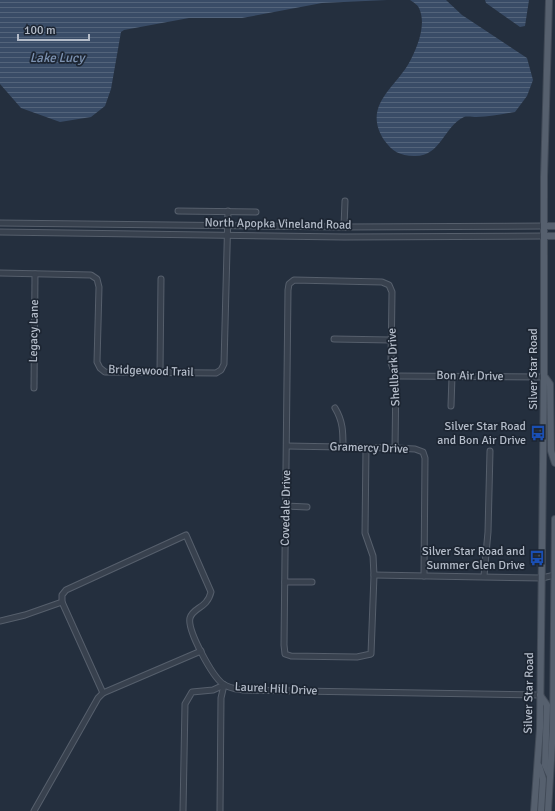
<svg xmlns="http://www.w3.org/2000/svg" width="555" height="811" viewBox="0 0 555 811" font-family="Signika,sans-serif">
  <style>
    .water { fill: url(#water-rules) }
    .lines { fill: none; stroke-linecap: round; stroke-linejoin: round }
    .minor-casing { stroke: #565f6c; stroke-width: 7 }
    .major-casing { stroke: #414a57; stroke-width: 8 }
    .minor { stroke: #38414e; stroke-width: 5 }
    .major { stroke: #56606e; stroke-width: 6 }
    .labels { text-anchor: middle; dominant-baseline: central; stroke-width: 3.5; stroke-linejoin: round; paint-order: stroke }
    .street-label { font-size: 12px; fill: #b4bcc9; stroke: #1d2633 }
    .poi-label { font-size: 12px; fill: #b4bcc9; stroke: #1d2633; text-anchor: end }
    .water-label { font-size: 13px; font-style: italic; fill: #7c92b1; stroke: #1d2633 }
  </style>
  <defs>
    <pattern id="water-rules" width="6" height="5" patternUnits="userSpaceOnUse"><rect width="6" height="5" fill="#394c67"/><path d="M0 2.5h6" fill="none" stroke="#53647b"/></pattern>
  </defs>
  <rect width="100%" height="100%" fill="#242f3e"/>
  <g class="water">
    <path d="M0 0H387L322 3 242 18H189L124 30 121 32 111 89 105 106 91 117 60 122 21 108 0 84Z"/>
    <path d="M410 0H446L462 15 527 58 533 80 527 96 515 112C502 114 490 117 476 117 473 117 467 116 464 117 443 127 441 157 414 156 400 156 392 151 384 140 362 106 395 88 409 63 417 48 427 25 419 8 418 5 413 2 410 0Z"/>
    <path d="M485 0H529L525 26 520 27 486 3Z"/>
  </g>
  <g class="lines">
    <defs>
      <g id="minor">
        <path d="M178 211 256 212"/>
        <path d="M0 223 344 227 544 226"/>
        <path d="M344 227 345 201"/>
        <path d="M0 232 344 237 544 236"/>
        <path d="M0 273 91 275 97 279 99 287 97 362 100 368 105 372 216 373 221 370 224 364 228 211"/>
        <path d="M334 339 391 340"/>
        <path d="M160 372 161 279"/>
        <path d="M396 376 544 377"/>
        <path d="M34 388 35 274"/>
        <path d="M451 406 452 376"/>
        <path d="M335 408C343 421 343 432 343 447"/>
        <path d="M287 446 395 448 415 449 423 452 425 458 424 576"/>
        <path d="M366 448 365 533 373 556 374 575 371 654 357 657 291 656 285 654 284 645 288 290 289 284 294 280 382 282 389 285 392 292 391 363 396 376 395 448"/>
        <path d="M286 506 307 507"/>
        <path d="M374 575 542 578 555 575"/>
        <path d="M484 576 488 532 490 451"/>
        <path d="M285 582H312"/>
        <path d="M0 621 25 615 62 602"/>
        <path d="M103 693 62 602V595L66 590 186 535 211 592C207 609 193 607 190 618 187 630 212 676 223 684 228 688 236 689 243 690L540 695"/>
        <path d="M34 811 98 698 103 693 201 651"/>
        <path d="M183 811 185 704 192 692 213 690 224 685"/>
        <path d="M220 811 221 698 224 685"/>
      </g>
      <g id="major">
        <path d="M544 226H555"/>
        <path d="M544 236H555"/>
        <path d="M545 377 550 384 551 451 555 463"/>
        <path d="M540 695 547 705 545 765 550 776"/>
        <path d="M539 766 543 779 541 811"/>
        <path d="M534 811 540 728 544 377V177L549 0"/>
        <path d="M548 811 553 727 555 519"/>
      </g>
    </defs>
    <use href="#minor" class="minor-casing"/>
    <use href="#major" class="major-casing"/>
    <use href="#minor" class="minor"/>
    <use href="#major" class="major"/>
  </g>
  <defs>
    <symbol id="bus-bare" viewBox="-9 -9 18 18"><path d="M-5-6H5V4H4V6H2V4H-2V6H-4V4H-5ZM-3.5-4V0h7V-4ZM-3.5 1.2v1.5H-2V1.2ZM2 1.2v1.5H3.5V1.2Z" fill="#1a4fb4" stroke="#1d2633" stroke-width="2.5" paint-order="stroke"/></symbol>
  </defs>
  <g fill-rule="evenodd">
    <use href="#bus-bare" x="527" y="422" width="22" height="22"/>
    <use href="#bus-bare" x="526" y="547" width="22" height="22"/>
  </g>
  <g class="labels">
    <g class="street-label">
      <text transform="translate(278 224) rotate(1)">North Apopka Vineland Road</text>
      <text transform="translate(34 331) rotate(-89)">Legacy Lane</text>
      <text transform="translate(394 367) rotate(-93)">Shellbark Drive</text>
      <text transform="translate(533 369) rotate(-90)">Silver Star Road</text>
      <text transform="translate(151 371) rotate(2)">Bridgewood Trail</text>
      <text transform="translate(470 376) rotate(1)">Bon Air Drive</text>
      <text transform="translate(369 448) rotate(2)">Gramercy Drive</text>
      <text transform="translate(286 508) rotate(-89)">Covedale Drive</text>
      <text transform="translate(276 689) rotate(3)">Laurel Hill Drive</text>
      <text transform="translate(529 693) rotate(-89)">Silver Star Road</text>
    </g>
    <g class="poi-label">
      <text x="526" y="426">Silver Star Road<tspan x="526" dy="14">and Bon Air Drive</tspan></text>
      <text x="525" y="551">Silver Star Road and<tspan x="525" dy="14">Summer Glen Drive</tspan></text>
    </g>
    <g class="water-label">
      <text x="57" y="58">Lake Lucy</text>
    </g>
  </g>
  <path d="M18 34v6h71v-6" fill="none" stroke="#b4bcc9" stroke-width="2"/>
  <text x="24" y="34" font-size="12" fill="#b4bcc9" stroke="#1d2633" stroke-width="3" paint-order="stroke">100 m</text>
</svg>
